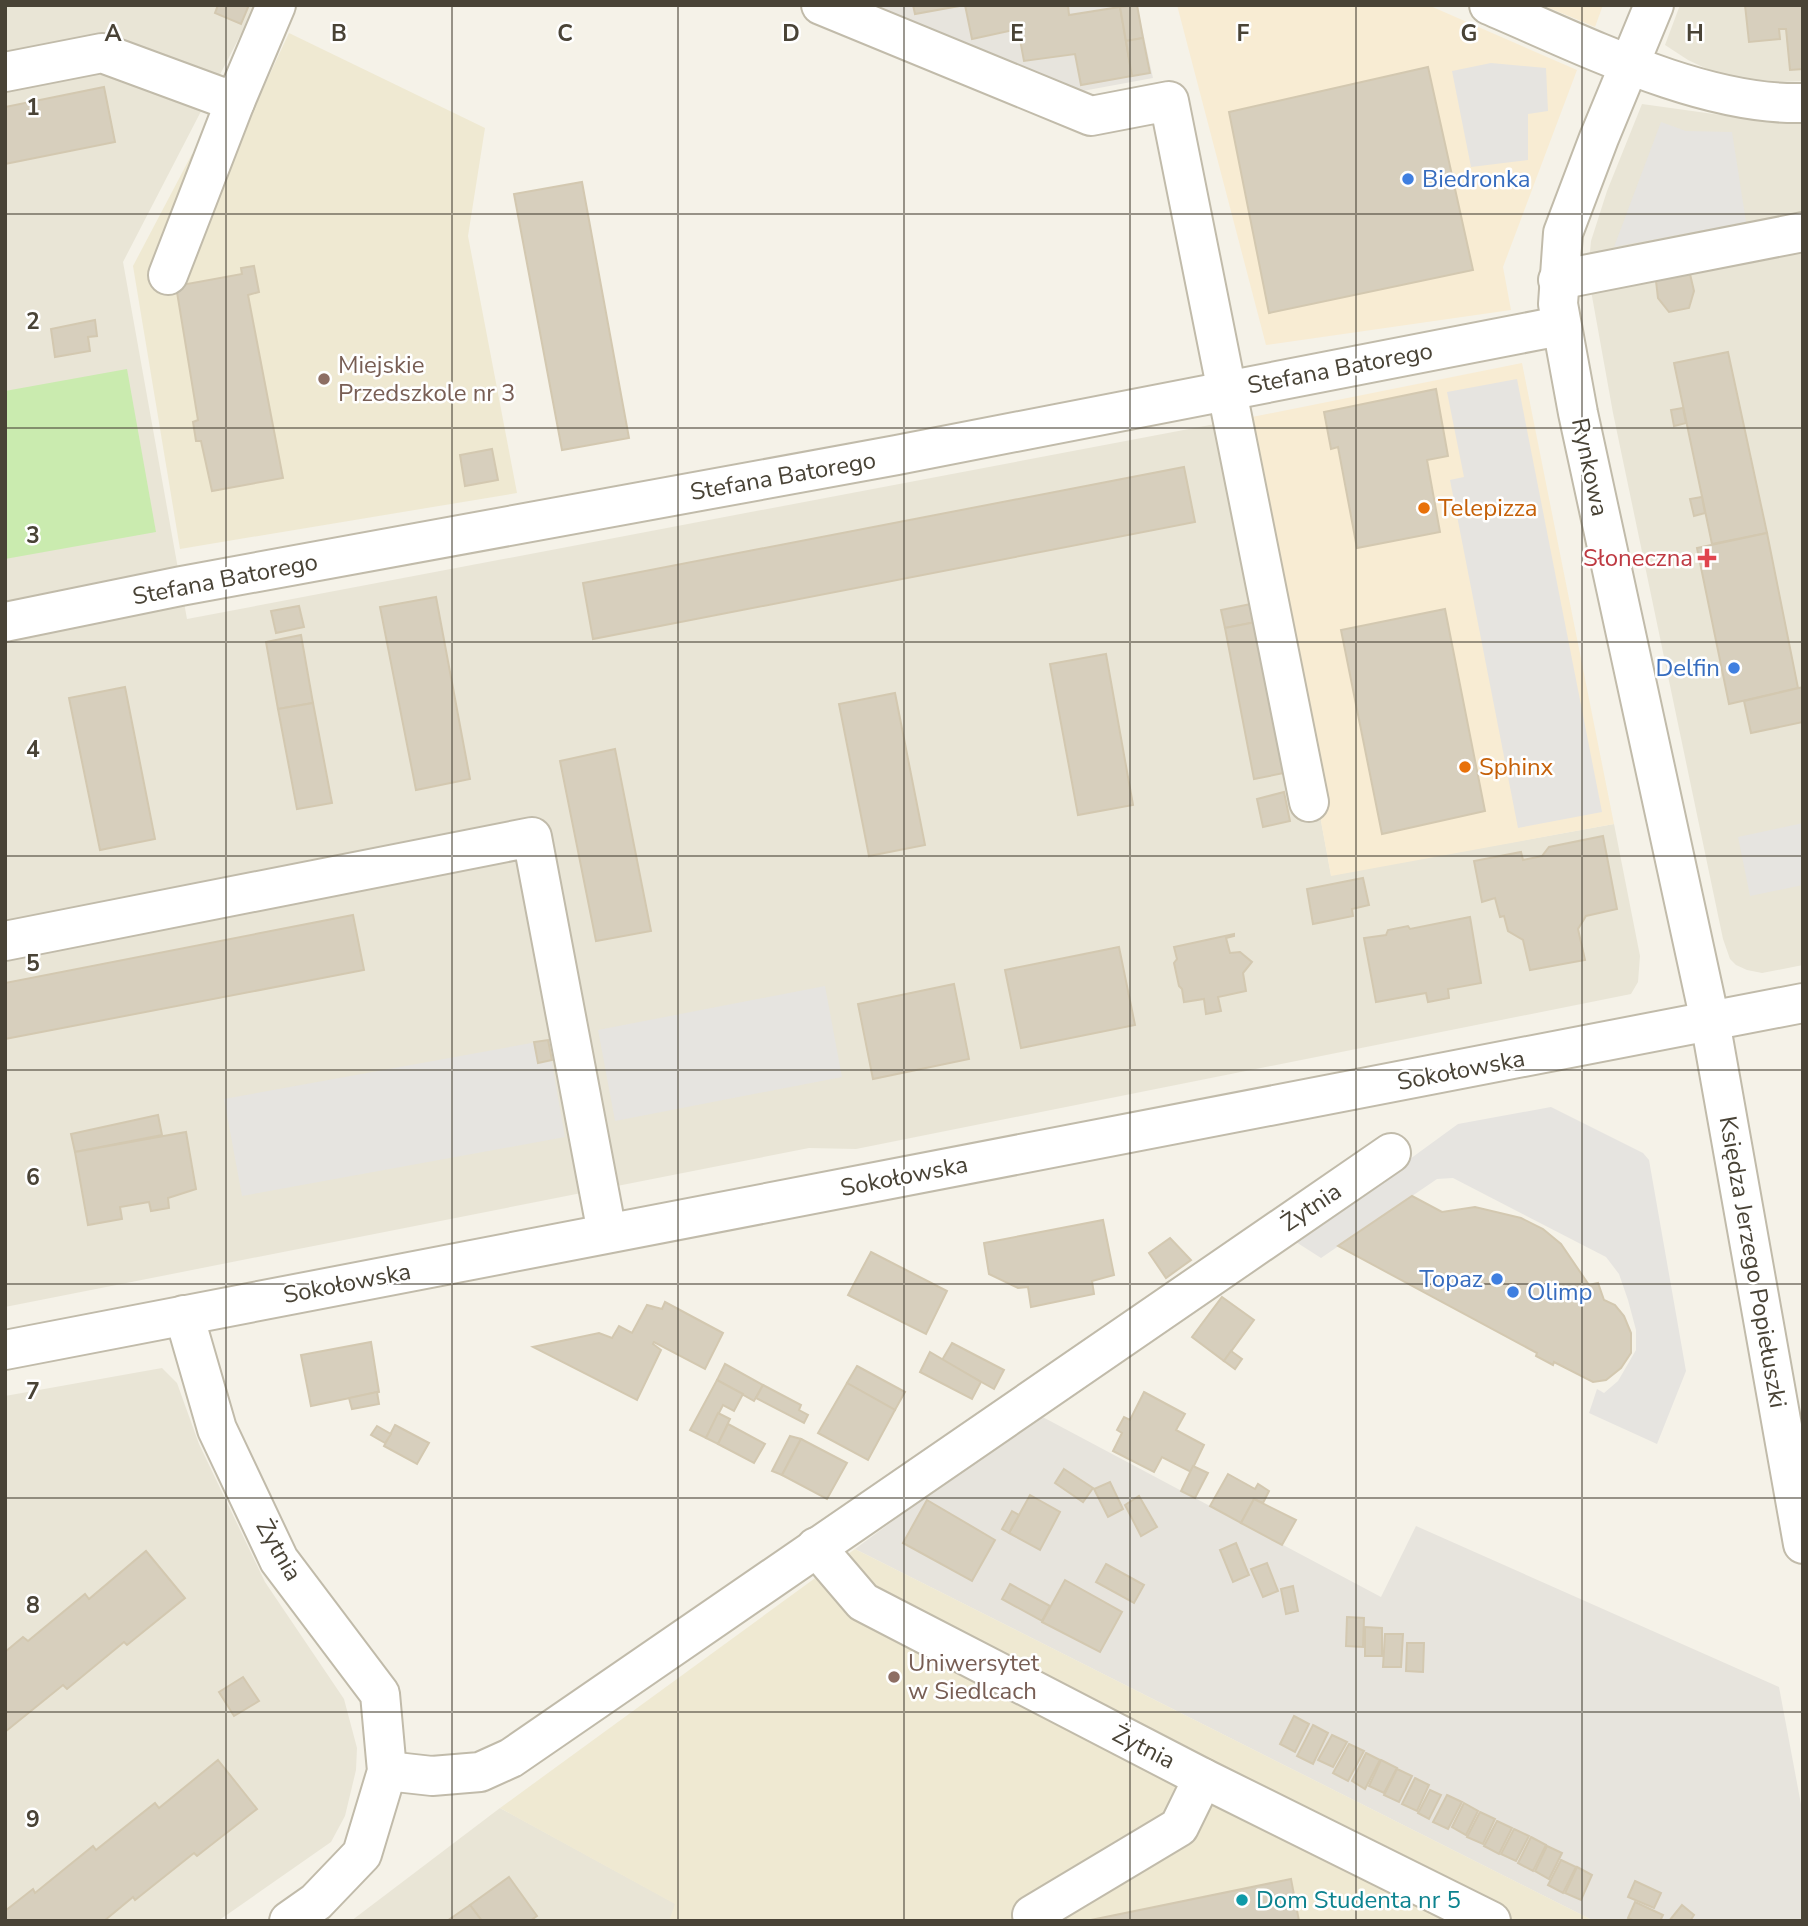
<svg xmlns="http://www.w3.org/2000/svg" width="1808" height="1926" viewBox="0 0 1808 1926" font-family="'Nunito Sans',sans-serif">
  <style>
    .residential { fill: #e9e5d6 }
    .commercial { fill: #f8ecd3 }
    .industrial { fill: #e7e4dd }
    .education { fill: #efe9d2 }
    .green { fill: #caebaf }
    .parking { fill: #e6e4e0 }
    .building { fill: #d7cfbd; stroke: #d3c8b0; stroke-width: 2 }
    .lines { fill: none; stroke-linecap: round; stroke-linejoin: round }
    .minor-casing { stroke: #c1bbaa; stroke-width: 42 }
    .minor { stroke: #fff; stroke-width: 38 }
    .grid { fill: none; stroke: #494336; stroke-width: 2; stroke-opacity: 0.55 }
    .shop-dot { fill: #3f7fe0; stroke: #fff; stroke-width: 2.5 }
    .education-dot { fill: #8d6e63; stroke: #fff; stroke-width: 2.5 }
    .food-dot { fill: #e8710a; stroke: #fff; stroke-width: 2.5 }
    .health-dot { fill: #e0444e; stroke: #fff; stroke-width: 2.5 }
    .culture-dot { fill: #0f9aa8; stroke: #fff; stroke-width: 2.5 }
    .labels { text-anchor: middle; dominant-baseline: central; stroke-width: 5; stroke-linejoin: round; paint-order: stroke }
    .shop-label { font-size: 24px; fill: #366cbe; stroke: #fff; text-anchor: start }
    .education-label { font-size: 24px; fill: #785e54; stroke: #fff; text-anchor: start }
    .street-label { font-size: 24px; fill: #494336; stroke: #fff }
    .food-label { font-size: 24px; fill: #c56008; stroke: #fff; text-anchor: start }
    .health-label { font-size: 24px; fill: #be3a42; stroke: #fff; text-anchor: end }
    .culture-label { font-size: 24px; fill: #0d838f; stroke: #fff; text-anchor: start }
    .grid-label { font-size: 23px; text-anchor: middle; font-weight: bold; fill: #494336; stroke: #fff; stroke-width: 5; stroke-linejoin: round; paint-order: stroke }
  </style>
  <rect width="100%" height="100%" fill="#f5f2e8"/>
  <g class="residential">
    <path d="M5 5H256L123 262 187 619 1247 418 1331 875 1614 824 1640 956 1638 982 1631 994 856 1149 809 1148 5 1307Z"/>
    <path d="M1680 5H1803V81L1780 82 1724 77 1688 60 1665 45Z"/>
    <path d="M1642 104 1771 122 1803 119V965L1762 973 1747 970 1736 965 1730 959 1723 939 1613 413 1588 274 1591 241 1607 191Z"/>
    <path d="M162 1368 177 1383 199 1444 265 1582 344 1699 357 1748 356 1770 345 1816 331 1842 218 1921H5V1396Z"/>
    <path d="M500 1808 676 1904 669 1921H351Z"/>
  </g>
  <g class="commercial">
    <path d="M1177 5H1428L1577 70 1503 267 1511 310 1266 345Z"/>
    <path d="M1542 5H1603L1595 27Z"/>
    <path d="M1522 363 1614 824 1331 876 1247 418Z"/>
  </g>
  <g class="industrial">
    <path d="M865 5H1137L1153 78 1077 92Z"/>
    <path d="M1037 1414 1381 1597 1416 1526 1779 1687 1803 1815V1921H1594L855 1549Z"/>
  </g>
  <g class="education">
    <path d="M289 33 485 128 468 236 517 493 180 549 133 266 192 154 226 168Z"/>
    <path d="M855 1549 1594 1921H669L675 1904 500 1808Z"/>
  </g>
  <path class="green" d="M127 369 156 532 5 559V391Z"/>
  <g class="parking">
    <path d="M1491 63 1546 68 1548 111 1528 114V160L1471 167 1452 71Z"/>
    <path d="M1661 122 1686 131 1732 132 1746 222 1614 247Z"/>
    <path d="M1517 379 1602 812 1518 828 1450 480 1464 477 1447 392Z"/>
    <path d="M1803 823V885L1750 896 1738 837Z"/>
    <path d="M825 986 842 1077 615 1121 598 1030Z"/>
    <path d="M548 1040 565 1137 242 1196 224 1099Z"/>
    <path d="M1551 1107 1643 1153 1649 1160 1686 1371 1657 1444 1589 1413 1597 1389 1604 1393 1618 1381 1636 1350V1330L1628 1300 1619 1274 1606 1257 1453 1178 1437 1179 1321 1258 1296 1242 1458 1124Z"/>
  </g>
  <g class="building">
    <path d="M218 5H249L241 24 215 13Z"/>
    <path d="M913 5H1068L1069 15 1120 7 1132 76 1081 85 1075 54 1024 61 1018 29 972 39 965 5 915 14Z"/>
    <path d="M1137 5 1143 38 1126 41 1120 7Z"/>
    <path d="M1745 5H1803V69L1790 70 1786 29H1779L1780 39 1749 42Z"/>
    <path d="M1143 38 1150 73 1132 76 1126 41Z"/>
    <path d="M1428 67 1473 270 1269 313 1229 112Z"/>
    <path d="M104 87 115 142 5 164V107Z"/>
    <path d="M582 182 629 438 562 450 514 194Z"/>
    <path d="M254 266 259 292 248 295 283 478 212 491 201 441H196L193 422 198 420 176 286 242 274 241 268Z"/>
    <path d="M1671 273 1690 274 1694 291 1689 308 1669 312 1658 298 1656 281Z"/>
    <path d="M95 320 97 336 88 337 90 351 55 357 51 329Z"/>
    <path d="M1728 352 1767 533 1712 544 1674 363Z"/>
    <path d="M1436 389 1448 456 1427 460 1440 532 1357 548 1338 447 1331 449 1324 412Z"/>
    <path d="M1683 408 1686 423 1674 426 1671 410Z"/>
    <path d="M492 449 498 480 465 486 460 455Z"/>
    <path d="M1184 467 1195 522 593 639 583 583Z"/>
    <path d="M1702 497 1705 513 1694 516 1690 499Z"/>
    <path d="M1767 533 1798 688 1729 704 1697 548Z"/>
    <path d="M436 597 470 779 416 790 380 607Z"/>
    <path d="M1256 603 1261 621 1225 628 1221 610Z"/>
    <path d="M299 606 304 627 276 633 271 611Z"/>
    <path d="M1445 609 1485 811 1382 834 1341 630Z"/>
    <path d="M1261 621 1289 772 1254 779 1225 628Z"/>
    <path d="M301 635 313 703 278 709 266 642Z"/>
    <path d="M1106 654 1133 805 1078 815 1050 664Z"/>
    <path d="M125 687 155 839 100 850 69 698Z"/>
    <path d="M1803 687V722L1751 733 1744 701Z"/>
    <path d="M895 693 925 845 869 856 839 704Z"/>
    <path d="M313 703 332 803 297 809 278 709Z"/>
    <path d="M615 749 651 931 596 941 560 761Z"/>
    <path d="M1284 792 1290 821 1263 827 1257 799Z"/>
    <path d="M1603 836 1617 909 1586 916 1578 929 1585 960 1530 970 1523 940 1508 931 1504 916 1500 917 1495 898 1482 902 1474 861 1521 852 1523 860 1542 856 1549 847Z"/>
    <path d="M1363 878 1369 905 1352 909 1353 916 1313 924 1307 889Z"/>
    <path d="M353 915 364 970 5 1039V983Z"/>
    <path d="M1470 917 1481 983 1448 989 1449 998 1428 1002 1426 993 1376 1002 1364 938 1386 935 1388 930 1408 926 1410 929Z"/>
    <path d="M1234 934V936L1226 938 1230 953 1240 952 1252 962 1243 973 1246 991 1218 997 1221 1011 1206 1014 1204 999 1184 1002 1182 989 1179 986 1174 963 1177 959 1174 947Z"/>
    <path d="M1119 947 1135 1025 1021 1048 1005 970Z"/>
    <path d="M954 984 969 1059 873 1079 858 1004Z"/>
    <path d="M548 1040 552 1060 538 1063 534 1042Z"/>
    <path d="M158 1115 162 1135 75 1152 71 1134Z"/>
    <path d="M186 1132 196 1189 168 1198 169 1208 151 1211 149 1202 120 1207 122 1219 88 1225 75 1152Z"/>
    <path d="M1412 1196 1442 1212 1475 1207 1521 1218 1543 1229 1561 1244 1589 1285 1598 1283 1604 1300 1615 1305 1624 1316 1631 1333V1353L1621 1368 1606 1380 1593 1382 1554 1362 1553 1365 1536 1356 1537 1353 1338 1246Z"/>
    <path d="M1103 1220 1114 1275 1092 1281 1094 1294 1031 1307 1028 1287 1018 1288 989 1274 984 1243Z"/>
    <path d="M1170 1238 1191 1260 1166 1278 1149 1253Z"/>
    <path d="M871 1252 947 1291 926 1334 848 1295Z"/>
    <path d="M1222 1297 1254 1320 1224 1361 1192 1337Z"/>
    <path d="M665 1302 723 1333 705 1369 654 1342 653 1344 661 1350 637 1400 533 1347 599 1333 612 1338 619 1326 632 1333 647 1305 662 1309Z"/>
    <path d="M371 1342 379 1392 311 1406 301 1355Z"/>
    <path d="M952 1343 1004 1370 994 1389 942 1360Z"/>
    <path d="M1231 1351 1242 1359 1235 1369 1224 1361Z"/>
    <path d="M930 1352 981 1382 972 1399 920 1372Z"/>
    <path d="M725 1364 763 1385 754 1401 717 1380Z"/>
    <path d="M857 1366 905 1392 895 1410 847 1383Z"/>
    <path d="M717 1380 743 1394 734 1411 723 1405 706 1438 690 1430Z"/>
    <path d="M847 1383 895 1410 868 1460 818 1433Z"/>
    <path d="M763 1385 801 1405 799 1410 808 1415 804 1423 756 1398Z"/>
    <path d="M377 1392 379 1404 352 1409 349 1398Z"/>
    <path d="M1144 1392 1185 1414 1176 1430 1204 1445 1191 1472 1162 1457 1154 1472 1113 1451 1122 1433 1117 1430 1124 1417 1130 1420Z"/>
    <path d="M718 1413 730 1419 718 1444 706 1438Z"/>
    <path d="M728 1424 765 1444 754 1463 718 1444Z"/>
    <path d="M395 1425 429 1443 417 1464 384 1446Z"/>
    <path d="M377 1426 391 1434 385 1443 371 1435Z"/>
    <path d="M790 1436 801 1439 782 1475 772 1471Z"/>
    <path d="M801 1439 847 1463 827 1499 782 1475Z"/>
    <path d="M1193 1466 1208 1473 1195 1498 1181 1491Z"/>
    <path d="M1064 1469 1093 1488 1083 1502 1055 1483Z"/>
    <path d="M1228 1474 1255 1489 1258 1484 1269 1491 1263 1503 1254 1499 1241 1523 1210 1506Z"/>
    <path d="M1110 1482 1123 1509 1108 1517 1094 1489Z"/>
    <path d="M1030 1495 1060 1512 1040 1550 1009 1533Z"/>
    <path d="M1139 1496 1157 1527 1141 1536 1125 1505Z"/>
    <path d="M1254 1499 1296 1520 1282 1545 1241 1523Z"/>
    <path d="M927 1500 995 1540 972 1581 903 1543Z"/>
    <path d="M1012 1511 1019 1515 1009 1533 1002 1529Z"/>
    <path d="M1236 1543 1249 1575 1233 1582 1220 1550Z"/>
    <path d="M146 1551 185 1598 127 1645 124 1642 67 1689 63 1685 5 1732V1652L23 1637 28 1641 85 1594 89 1599Z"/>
    <path d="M1267 1563 1278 1591 1263 1597 1251 1569Z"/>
    <path d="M1106 1564 1144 1585 1134 1603 1096 1582Z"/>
    <path d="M1065 1580 1122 1612 1100 1652 1042 1622Z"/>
    <path d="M1010 1584 1050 1606 1042 1621 1002 1599Z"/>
    <path d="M1293 1586 1298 1611 1286 1614 1281 1589Z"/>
    <path d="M1347 1617 1364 1618 1363 1647 1346 1646Z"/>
    <path d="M1365 1627 1382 1628V1656H1365Z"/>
    <path d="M1385 1634H1403L1401 1667H1383Z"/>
    <path d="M1407 1643H1424L1423 1672 1406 1671Z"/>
    <path d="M243 1677 259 1701 234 1716 219 1692Z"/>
    <path d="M1294 1716 1309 1724 1295 1752 1280 1744Z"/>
    <path d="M1313 1725 1328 1733 1313 1764 1297 1756Z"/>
    <path d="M1332 1735 1347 1742 1333 1767 1318 1760Z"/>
    <path d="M1349 1744 1364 1751 1348 1781 1333 1773Z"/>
    <path d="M1366 1753 1380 1760 1365 1789 1352 1781Z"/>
    <path d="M218 1760 257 1809 197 1856 194 1853 135 1900 133 1897 104 1921H5V1911L33 1889 35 1893 93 1846 96 1850 155 1803 159 1808Z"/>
    <path d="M1381 1760 1397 1768 1384 1793 1369 1786Z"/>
    <path d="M1397 1769 1412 1776 1399 1802 1384 1795Z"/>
    <path d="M1415 1778 1429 1785 1417 1811 1402 1804Z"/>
    <path d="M1430 1790 1441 1795 1429 1819 1418 1813Z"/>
    <path d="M1447 1795 1462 1802 1448 1829 1433 1822Z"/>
    <path d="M1464 1803 1478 1811 1466 1835 1452 1827Z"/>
    <path d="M1480 1812 1495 1819 1483 1844 1467 1837Z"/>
    <path d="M1497 1821 1512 1828 1499 1854 1484 1846Z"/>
    <path d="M1514 1829 1529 1836 1516 1861 1501 1854Z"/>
    <path d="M1531 1837 1546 1845 1533 1871 1518 1863Z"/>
    <path d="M1547 1846 1562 1853 1549 1879 1535 1871Z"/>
    <path d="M1561 1860 1576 1867 1563 1893 1548 1885Z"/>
    <path d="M1577 1867 1592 1875 1581 1900 1565 1893Z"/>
    <path d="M509 1877 537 1916 530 1921H482L470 1905Z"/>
    <path d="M1291 1879 1299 1921H1086Z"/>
    <path d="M1635 1881 1661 1893 1654 1908 1628 1897Z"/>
    <path d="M1635 1902 1663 1915 1660 1921H1635L1628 1918Z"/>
    <path d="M470 1905 482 1921H447Z"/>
    <path d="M1682 1905 1694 1915 1690 1921H1669Z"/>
  </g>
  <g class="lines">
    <defs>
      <g id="minor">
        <path d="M821 5 1091 116 1169 101 1309 802"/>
        <path d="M1489 5C1581 44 1702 106 1803 103"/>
        <path d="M1654 5 1599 138 1563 233 1558 304 1578 413 1710 1021 1803 1544"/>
        <path d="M5 72 102 53 235 102"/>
        <path d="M168 275 235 102 276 5"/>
        <path d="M1558 280 1803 232"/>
        <path d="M5 622 181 586 897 455 1560 326"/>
        <path d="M5 941 532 837 607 1233"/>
        <path d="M184 1315 217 1429 279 1560 380 1694 387 1771 362 1854 316 1902 289 1921"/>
        <path d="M5 1350 1803 1003"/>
        <path d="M816 1547 863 1602 1203 1778 1491 1921"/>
        <path d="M387 1771 432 1776 480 1772 511 1758 1391 1153"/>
        <path d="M1032 1915 1179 1827 1203 1778"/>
      </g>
    </defs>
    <use href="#minor" class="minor-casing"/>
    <use href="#minor" class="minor"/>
  </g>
  <path class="grid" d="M226 5V1921M452 5V1921M678 5V1921M904 5V1921M1130 5V1921M1356 5V1921M1582 5V1921M5 214H1803M5 428H1803M5 642H1803M5 856H1803M5 1070H1803M5 1284H1803M5 1498H1803M5 1712H1803"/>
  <g class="shop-dot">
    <circle cx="1408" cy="179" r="7"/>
    <circle cx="1734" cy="668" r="7"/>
    <circle cx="1497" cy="1279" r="7"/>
    <circle cx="1513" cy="1292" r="7"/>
  </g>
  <g class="education-dot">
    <circle cx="324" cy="379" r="7"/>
    <circle cx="894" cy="1677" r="7"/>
  </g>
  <g class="food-dot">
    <circle cx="1424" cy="508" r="7"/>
    <circle cx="1465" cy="767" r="7"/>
  </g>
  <path class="health-dot" d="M1703.5 547.5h7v7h7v7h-7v7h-7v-7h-7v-7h7z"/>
  <circle class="culture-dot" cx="1242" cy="1900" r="7"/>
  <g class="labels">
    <g class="shop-label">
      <text x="1422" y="179">Biedronka</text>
      <text x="1720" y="668" text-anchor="end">Delfin</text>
      <text x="1483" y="1279" text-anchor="end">Topaz</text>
      <text x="1527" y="1292">Olimp</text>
    </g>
    <g class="education-label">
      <text x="338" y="365">Miejskie<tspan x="338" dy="28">Przedszkole nr 3</tspan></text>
      <text x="908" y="1663">Uniwersytet<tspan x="908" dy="28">w Siedlcach</tspan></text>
    </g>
    <g class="street-label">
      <text transform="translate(1340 368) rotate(-11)">Stefana Batorego</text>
      <text transform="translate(1590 467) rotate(78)">Rynkowa</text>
      <text transform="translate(783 476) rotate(-10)">Stefana Batorego</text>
      <text transform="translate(225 579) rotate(-11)">Stefana Batorego</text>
      <text transform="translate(1461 1070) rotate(-11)">Sokołowska</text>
      <text transform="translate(904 1176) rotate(-11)">Sokołowska</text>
      <text transform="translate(1311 1207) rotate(-34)">Żytnia</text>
      <text transform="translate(1753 1262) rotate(80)">Księdza Jerzego Popiełuszki</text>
      <text transform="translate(347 1283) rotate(-11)">Sokołowska</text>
      <text transform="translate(279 1550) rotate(60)">Żytnia</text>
      <text transform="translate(1144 1747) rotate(27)">Żytnia</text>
    </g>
    <g class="food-label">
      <text x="1438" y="508">Telepizza</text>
      <text x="1479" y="767">Sphinx</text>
    </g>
    <g class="health-label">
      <text x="1693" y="558">Słoneczna</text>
    </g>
    <g class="culture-label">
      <text x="1256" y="1900">Dom Studenta nr 5</text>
    </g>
  </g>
  <g class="grid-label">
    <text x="113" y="41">A</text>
    <text x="339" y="41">B</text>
    <text x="565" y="41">C</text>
    <text x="791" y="41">D</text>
    <text x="1017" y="41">E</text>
    <text x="1243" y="41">F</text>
    <text x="1469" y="41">G</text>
    <text x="1695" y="41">H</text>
    <text x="33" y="115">1</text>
    <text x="33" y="329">2</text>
    <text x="33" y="543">3</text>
    <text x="33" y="757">4</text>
    <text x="33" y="971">5</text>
    <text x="33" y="1185">6</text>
    <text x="33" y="1399">7</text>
    <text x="33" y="1613">8</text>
    <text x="33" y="1827">9</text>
  </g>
  <rect width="1808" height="1926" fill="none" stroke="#494336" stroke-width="14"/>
</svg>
